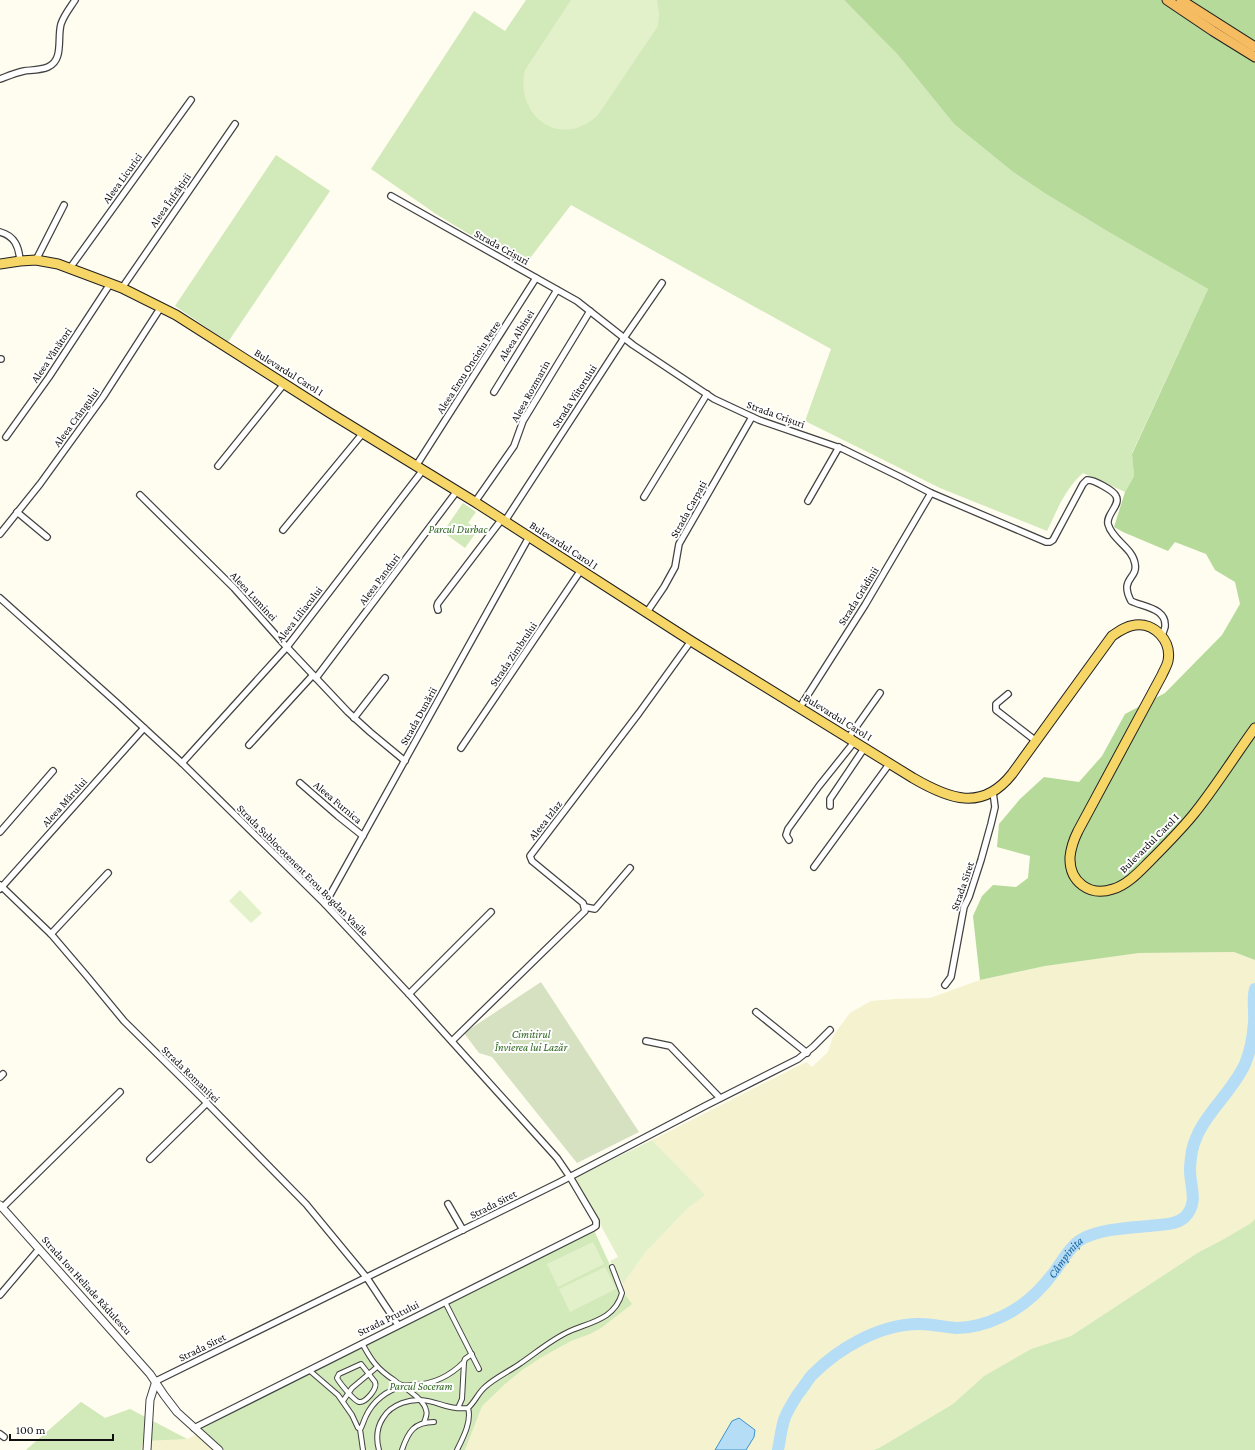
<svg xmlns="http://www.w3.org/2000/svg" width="1255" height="1450" viewBox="0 0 1255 1450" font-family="'Crimson Pro',serif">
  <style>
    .farmland { fill: #f5f2d0 }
    .green { fill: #d2e9ba }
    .forest { fill: #b6da99 }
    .cemetery { fill: #d6e1c1 }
    .pitch { fill: #e3f1cb }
    .water { fill: #b5ddf6; stroke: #3c92cd }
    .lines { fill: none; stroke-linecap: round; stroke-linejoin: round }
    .river { stroke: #b5ddf6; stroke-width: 12 }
    .pedestrian-casing { stroke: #424242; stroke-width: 6 }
    .minor-casing { stroke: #424242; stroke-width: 8 }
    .tertiary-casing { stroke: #424242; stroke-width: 9 }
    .primary-casing { stroke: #202020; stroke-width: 11 }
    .trunk-casing { stroke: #202020; stroke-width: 11 }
    .pedestrian { stroke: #fff; stroke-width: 4 }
    .minor { stroke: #fff; stroke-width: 5.5 }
    .tertiary { stroke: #fff; stroke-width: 7 }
    .primary { stroke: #f7d668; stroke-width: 9 }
    .trunk { stroke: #f5bc61; stroke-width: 9 }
    .labels { text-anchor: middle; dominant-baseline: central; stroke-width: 4; stroke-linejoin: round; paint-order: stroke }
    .street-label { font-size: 11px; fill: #0f0f0f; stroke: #fff }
    .park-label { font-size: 11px; font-style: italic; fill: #2d661f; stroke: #fff }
    .water-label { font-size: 12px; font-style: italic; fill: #1863a0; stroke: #fff }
  </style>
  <rect width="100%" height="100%" fill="#fffcf0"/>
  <path class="farmland" d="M1234 952 1255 960V1219L1251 1223 1224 1239 1199 1252 1071 1336 1031 1349 984 1376 953 1404 879 1448 872 1450H26L81 1402 105 1418 130 1409 187 1439 283 1391 617 1288 623 1284 645 1253 687 1209 704 1195 652 1140 806 1062 812 1067 828 1052 833 1036 850 1013 871 1001 896 999 930 998 980 980 1045 966 1139 953Z"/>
  <g class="green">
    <path d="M526 0H844L898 55 954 124 1013 172 1046 194 1112 234 1208 289 1132 453 1134 476 1125 492 1083 473C1065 489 1057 510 1047 531L940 488 805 421 831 349 571 205 527 262 469 234 436 214 371 169 474 11 505 31Z"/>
    <path d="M276 155 330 191 228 342 175 306Z"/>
    <path d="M463 503 476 512 468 523 478 530 465 548 443 532Z"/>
    <path d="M1255 1219V1450H873L879 1448 953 1404 984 1376 1031 1349 1071 1336 1199 1252 1224 1239 1251 1223Z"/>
    <path d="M593 1228 621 1289 632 1304 601 1328 590 1334 571 1341 542 1357 522 1370 505 1384 482 1406 465 1450H219L194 1428Z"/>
    <path d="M81 1402 105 1418 130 1409 187 1439 143 1441 141 1450H26Z"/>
  </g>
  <path class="forest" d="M844 0H1255V960L1234 952 1139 953 1045 966 980 980 973 916 982 896 993 885 1016 887 1028 878 1030 856 997 847 999 824 1020 799 1044 777 1079 782 1102 756 1125 714 1165 693 1222 635 1240 604 1235 582 1215 570 1206 554 1175 542 1168 551 1123 532 1114 527 1125 492 1134 476 1132 454 1208 289 1112 234 1046 194 1013 172 954 124 898 55Z"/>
  <path class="cemetery" d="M541 982 639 1132 577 1163 492 1057 479 1053 464 1033Z"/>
  <g class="pitch">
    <path d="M571 0H657L659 14 658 26 598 115C562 150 514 117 525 70Z"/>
    <path d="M240 890 262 913 251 923 229 901Z"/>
    <path d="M652 1140 705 1195 687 1209 645 1253 623 1284 610 1261 618 1257 575 1178Z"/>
    <path d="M593 1242 604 1264 558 1287 547 1264Z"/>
    <path d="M605 1267 616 1289 570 1312 559 1289Z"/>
  </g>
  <path class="water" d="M739 1418 755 1430 754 1437 746 1450H715L732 1421Z"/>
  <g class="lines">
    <path class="river" id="s1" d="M778 1450C780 1440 781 1430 784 1420 787 1411 793 1402 798 1394 803 1388 807 1381 812 1375 839 1348 880 1324 919 1324 932 1324 944 1327 957 1328 971 1328 988 1323 1001 1317 1024 1307 1041 1290 1055 1271 1062 1261 1072 1244 1082 1239 1101 1229 1127 1228 1149 1226 1161 1224 1175 1226 1185 1217 1199 1202 1190 1187 1190 1170 1190 1164 1191 1157 1192 1151 1199 1117 1231 1095 1245 1064 1250 1052 1253 1036 1254 1023 1255 1011 1252 1001 1255 989"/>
    <defs>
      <g id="pedestrian">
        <path d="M445 1302 479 1369"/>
        <path d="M362 1343C371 1360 377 1369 394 1380 396 1382 399 1384 402 1385 405 1386 411 1385 414 1385 435 1384 450 1376 464 1362"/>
        <path d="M361 1364 375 1382C378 1389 365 1403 359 1402 354 1401 339 1382 337 1378L339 1374Z"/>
        <path d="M309 1370 338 1395 352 1415 358 1428H361C363 1424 364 1420 366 1416 373 1401 387 1390 403 1386 410 1392 424 1400 426 1410 428 1414 425 1419 424 1423"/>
        <path d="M343 1401 352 1388 377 1367"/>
        <path d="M458 1408 462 1399 464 1362 465 1359 472 1354"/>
        <path d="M360 1429 363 1450"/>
        <path d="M379 1450C376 1439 377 1427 383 1418 387 1411 394 1406 402 1403 430 1393 442 1411 468 1408 475 1402 478 1393 485 1387 496 1377 510 1371 521 1363 537 1352 552 1339 570 1331 591 1322 615 1319 622 1293L612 1267"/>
        <path d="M402 1450C408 1432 414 1422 434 1422"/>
        <path d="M457 1450C463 1438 472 1421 468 1408"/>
      </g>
      <g id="minor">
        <path d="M0 79C8 76 15 73 24 71 32 70 41 70 48 67 64 60 57 38 61 24 64 15 70 8 75 0"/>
        <path d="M391 196 577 301 633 345 714 399 759 420 843 449 900 477 931 493 1046 542H1050L1053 540 1083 484 1087 480C1093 479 1114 491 1116 496 1121 505 1106 514 1108 524 1112 540 1133 548 1135 564 1138 579 1119 578 1131 601 1143 607 1167 608 1165 627 1164 630 1163 633 1162 636"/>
        <path d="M0 232C15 236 19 247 20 261"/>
        <path d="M36 260 64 205"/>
        <path d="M70 268 191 100"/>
        <path d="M122 288 235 124"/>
        <path d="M0 359H1"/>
        <path d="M494 392 557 290"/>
        <path d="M6 437 49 377 110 284"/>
        <path d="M218 466 284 384"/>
        <path d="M416 466 536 278"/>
        <path d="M140 495 234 588 283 643 348 712 370 732 405 761"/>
        <path d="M644 497 707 394"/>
        <path d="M808 501 839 447"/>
        <path d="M475 502 514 446 523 421 590 311"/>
        <path d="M17 512 47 537"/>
        <path d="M505 521 624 338 662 283"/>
        <path d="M283 530 363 433"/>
        <path d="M0 534 40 484 103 397 161 307"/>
        <path d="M0 598 117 703 182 763 325 904 409 994 557 1158 570 1177 596 1221V1226L593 1228 194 1428"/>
        <path d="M438 610 437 606 438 603 502 519"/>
        <path d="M647 612 664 587 675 567 679 544 752 417"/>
        <path d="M316 678 457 491"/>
        <path d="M1008 694 996 704V710L1036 741"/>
        <path d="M800 707 865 605 931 493"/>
        <path d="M354 718 385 678"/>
        <path d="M849 737 880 693"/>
        <path d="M249 745 313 675"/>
        <path d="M461 748 581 570"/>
        <path d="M182 763 287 647 423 470"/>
        <path d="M300 783 338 816 363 836"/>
        <path d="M830 806V799L865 747"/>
        <path d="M0 832 53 771"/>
        <path d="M789 840 786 835 788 829 819 786 855 741"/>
        <path d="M814 867 890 763"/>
        <path d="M0 885 51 934 86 975 124 1021 207 1103 306 1204 367 1278 398 1325"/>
        <path d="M0 889 144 728"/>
        <path d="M325 904 529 537"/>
        <path d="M585 907 595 909 630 868"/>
        <path d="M51 934 108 873"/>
        <path d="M945 985 951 977 964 907 969 897 981 860 991 824 995 807 993 792"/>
        <path d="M409 994 491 912"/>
        <path d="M756 1012 807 1053"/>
        <path d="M452 1041 585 911 583 903 532 861 530 856 639 713 691 641"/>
        <path d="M646 1041 670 1046 720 1098"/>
        <path d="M0 1077 3 1074"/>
        <path d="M150 1159 207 1103"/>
        <path d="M448 1204 463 1230"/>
        <path d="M2 1208 120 1092"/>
        <path d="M0 1295 39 1249"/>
        <path d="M156 1381 560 1182 705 1106 798 1059 813 1047 830 1030"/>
        <path d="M0 1434 4 1437"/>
      </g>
      <g id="tertiary">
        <path d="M0 1205 150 1374 164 1395 177 1412 219 1450"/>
        <path d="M147 1450 150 1400 156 1381"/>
      </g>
      <path id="primary" d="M0 264 20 261 36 260 58 264 122 288 176 315 330 413 475 502 691 641 913 778C949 799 982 812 1012 774L1112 636C1119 631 1126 626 1135 625 1154 622 1172 641 1168 661 1167 666 1164 670 1162 675L1078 831C1074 839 1071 847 1070 857 1069 882 1090 897 1113 889 1127 885 1139 872 1149 862 1164 847 1179 832 1193 815 1215 788 1234 757 1255 728"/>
      <g id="trunk">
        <path d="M1167 0 1213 31 1255 57"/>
        <path d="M1181 0 1255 47"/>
      </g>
    </defs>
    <use href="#pedestrian" class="pedestrian-casing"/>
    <use href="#minor" class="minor-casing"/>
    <use href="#tertiary" class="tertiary-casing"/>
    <use href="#primary" class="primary-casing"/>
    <use href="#trunk" class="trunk-casing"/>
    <use href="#pedestrian" class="pedestrian"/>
    <use href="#minor" class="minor"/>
    <use href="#tertiary" class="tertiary"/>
    <use href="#primary" class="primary"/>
    <use href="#trunk" class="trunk"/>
  </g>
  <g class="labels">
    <g class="street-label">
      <text transform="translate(122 178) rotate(-54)">Aleea Licurici</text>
      <text transform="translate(170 200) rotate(-55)">Aleea Înfrățirii</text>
      <text transform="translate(502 247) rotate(29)">Strada Crișuri</text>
      <text transform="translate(516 335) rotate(-58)">Aleea Albinei</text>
      <text transform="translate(51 355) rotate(-56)">Aleea Vânători</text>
      <text transform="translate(468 367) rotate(-57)">Aleea Erou Oncioiu Petre</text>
      <text transform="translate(289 372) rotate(32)">Bulevardul Carol I</text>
      <text transform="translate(530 391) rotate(-61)">Aleea Rozmarin</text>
      <text transform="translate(574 396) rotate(-57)">Strada Viitorului</text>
      <text transform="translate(776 414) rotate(20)">Strada Crișuri</text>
      <text transform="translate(76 417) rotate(-54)">Aleea Crângului</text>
      <text transform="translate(688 509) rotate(-61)">Strada Carpați</text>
      <text transform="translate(564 545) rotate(33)">Bulevardul Carol I</text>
      <text transform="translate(379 579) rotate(-53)">Aleea Panduri</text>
      <text transform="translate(254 596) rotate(47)">Aleea Luminei</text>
      <text transform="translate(858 596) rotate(-58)">Strada Grădinii</text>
      <text transform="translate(299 614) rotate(-52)">Aleea Liliacului</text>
      <text transform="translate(513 654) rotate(-56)">Strada Zimbrului</text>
      <text transform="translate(418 716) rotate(-61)">Strada Dunării</text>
      <text transform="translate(838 717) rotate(32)">Bulevardul Carol I</text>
      <text transform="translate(64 802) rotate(-48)">Aleea Mărului</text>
      <text transform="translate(338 802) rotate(40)">Aleea Furnica</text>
      <text transform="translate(545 820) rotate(-52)">Aleea Izlaz</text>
      <text transform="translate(1149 843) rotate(-45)">Bulevardul Carol I</text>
      <text transform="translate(303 870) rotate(45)">Strada Sublocotenent Erou Bogdan Vasile</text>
      <text transform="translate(962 886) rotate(-71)">Strada Siret</text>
      <text transform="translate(191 1074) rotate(44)">Strada Romaniței</text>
      <text transform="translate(493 1204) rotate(-27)">Strada Siret</text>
      <text transform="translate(87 1285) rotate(48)">Strada Ion Heliade Rădulescu</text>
      <text transform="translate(388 1318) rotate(-26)">Strada Prutului</text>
      <text transform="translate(202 1347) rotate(-26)">Strada Siret</text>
    </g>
    <g class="park-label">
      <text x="458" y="529">Parcul Durbac</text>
      <text x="531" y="1034">Cimitirul<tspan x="531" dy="13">Învierea lui Lazăr</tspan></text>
      <text x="421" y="1386">Parcul Soceram</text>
    </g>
    <g class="water-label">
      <text stroke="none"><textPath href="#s1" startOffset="378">Câmpinița</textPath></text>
    </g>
  </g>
  <path d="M10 1434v6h103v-6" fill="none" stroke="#0f0f0f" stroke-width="2"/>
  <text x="16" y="1434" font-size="12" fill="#0f0f0f" stroke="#ffffff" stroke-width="3" paint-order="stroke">100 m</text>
</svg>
